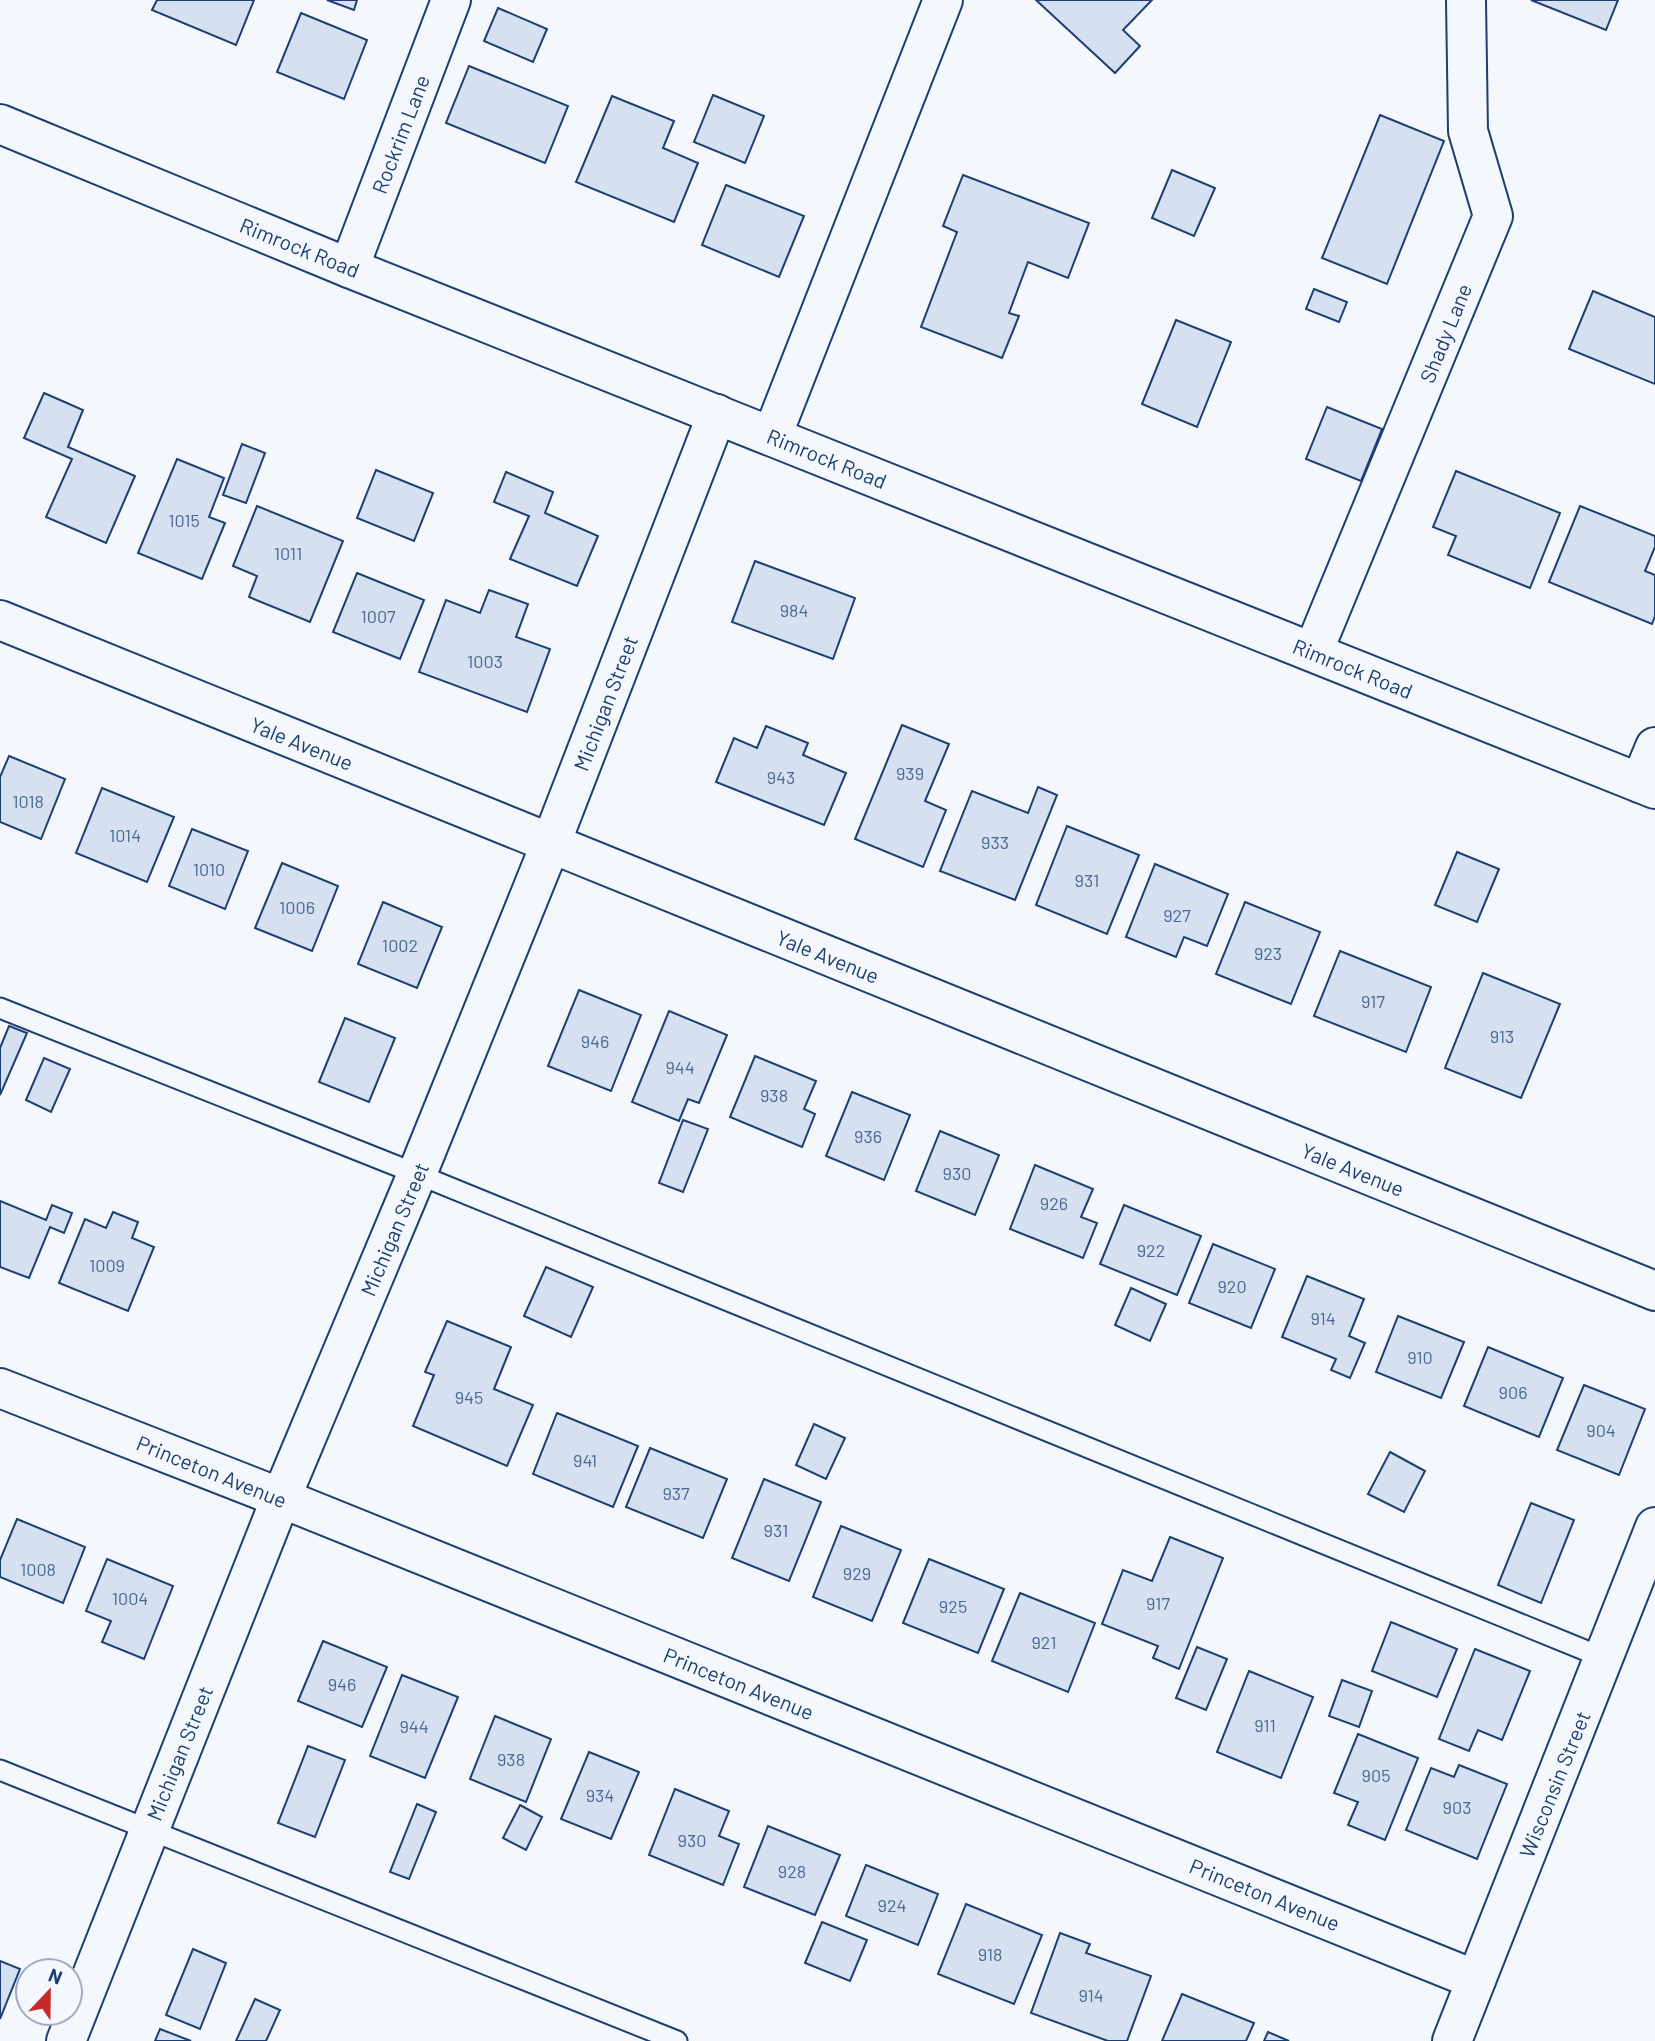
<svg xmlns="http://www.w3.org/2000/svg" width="1655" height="2041" viewBox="0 0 1655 2041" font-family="Barlow,sans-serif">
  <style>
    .building { fill: #d5e0f0; stroke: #1d3f73; stroke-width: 2 }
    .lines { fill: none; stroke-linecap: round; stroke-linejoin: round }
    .service-casing { stroke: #1d3f73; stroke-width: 23 }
    .minor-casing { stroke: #1d3f73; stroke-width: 42 }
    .secondary-casing { stroke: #1d3f73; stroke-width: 42 }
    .service { stroke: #f4f7fb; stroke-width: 19 }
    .minor { stroke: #f4f7fb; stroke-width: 38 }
    .secondary { stroke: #f4f7fb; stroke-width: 38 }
    .labels { text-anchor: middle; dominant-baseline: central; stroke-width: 5; stroke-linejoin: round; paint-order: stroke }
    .number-label { font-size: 18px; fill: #4b6792 }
    .street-label { font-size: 21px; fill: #1d3f73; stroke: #f4f7fb }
  </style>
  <rect width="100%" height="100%" fill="#f4f7fb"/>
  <g class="building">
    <path d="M157 0H254L236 45 152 10Z"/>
    <path d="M327 0H357L354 10Z"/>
    <path d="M1036 0H1152L1123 30 1140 46 1115 73Z"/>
    <path d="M1531 0H1618L1606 30Z"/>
    <path d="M498 8 547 29 533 62 484 41Z"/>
    <path d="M301 13 367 40 344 99 277 72Z"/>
    <path d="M469 66 568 106 545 163 446 123Z"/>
    <path d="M713 95 764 116 745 163 694 142Z"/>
    <path d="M612 96 674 121 663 148 698 163 674 222 576 182Z"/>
    <path d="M1380 115 1444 141 1387 284 1322 258Z"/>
    <path d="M1172 170 1215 188 1194 236 1152 218Z"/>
    <path d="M963 175 1089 223 1068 278 1028 262 1009 313 1019 316 1002 358 921 327 957 232 943 226Z"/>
    <path d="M726 185 804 216 779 277 702 245Z"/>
    <path d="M1314 289 1347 302 1339 322 1306 309Z"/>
    <path d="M1593 291 1655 317V384L1569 349Z"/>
    <path d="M1176 320 1231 342 1197 427 1142 404Z"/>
    <path d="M44 393 83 410 68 447 135 476 106 543 46 517 72 459 24 438Z"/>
    <path d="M1327 407 1382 429 1361 481 1306 459Z"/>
    <path d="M242 444 265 453 246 503 223 495Z"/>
    <path d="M177 459 224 478 209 517 225 523 202 579 138 553Z"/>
    <path d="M376 470 433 493 414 541 357 518Z"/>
    <path d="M1456 471 1560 513 1530 588 1448 555 1456 536 1433 527Z"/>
    <path d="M506 472 553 492 545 513 598 536 577 586 510 559 529 516 494 502Z"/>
    <path d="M257 506 343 541 310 622 249 597 257 576 233 566Z"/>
    <path d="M1580 506 1655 536V547L1645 571 1655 575V616L1652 624 1549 582Z"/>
    <path d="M755 561 855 598 833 659 732 622Z"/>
    <path d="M357 573 424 600 400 659 333 632Z"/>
    <path d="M489 590 528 604 516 637 550 649 527 712 419 672 446 600 480 613Z"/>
    <path d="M902 725 949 744 925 801 946 810 923 867 855 839Z"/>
    <path d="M766 726 808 743 803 755 846 773 824 825 716 782 734 738 757 748Z"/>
    <path d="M9 756 65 779 41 839 0 822V777Z"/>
    <path d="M1038 787 1057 795 1015 900 940 871 972 791 1028 813Z"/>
    <path d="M102 788 174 817 147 882 76 853Z"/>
    <path d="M1067 826 1139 855 1107 934 1036 905Z"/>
    <path d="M192 829 248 851 225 909 169 886Z"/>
    <path d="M1457 852 1499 869 1477 922 1435 905Z"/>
    <path d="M282 863 338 886 312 951 255 928Z"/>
    <path d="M1155 864 1228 894 1207 946 1184 937 1176 957 1126 937Z"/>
    <path d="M383 902 442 927 417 988 358 964Z"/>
    <path d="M1245 902 1320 932 1291 1004 1216 974Z"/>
    <path d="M1340 951 1431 987 1406 1052 1314 1016Z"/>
    <path d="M1483 973 1560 1004 1521 1098 1445 1068Z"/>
    <path d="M579 990 641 1015 611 1091 548 1066Z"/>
    <path d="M669 1011 727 1035 699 1103 688 1099 679 1121 632 1102Z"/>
    <path d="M345 1018 395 1038 369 1102 319 1082Z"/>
    <path d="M9 1026 27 1033 0 1095V1048Z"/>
    <path d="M755 1056 816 1081 804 1109 815 1114 802 1147 730 1117Z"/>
    <path d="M44 1058 70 1069 51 1112 26 1100Z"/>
    <path d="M852 1092 910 1115 884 1180 826 1156Z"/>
    <path d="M683 1120 708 1129 683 1192 659 1183Z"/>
    <path d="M940 1131 999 1155 975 1215 916 1191Z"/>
    <path d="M1035 1165 1093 1189 1081 1217 1097 1223 1083 1258 1010 1229Z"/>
    <path d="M0 1201 46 1220 52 1205 72 1213 64 1233 50 1227 29 1278 0 1267Z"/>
    <path d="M1124 1205 1201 1236 1177 1295 1100 1264Z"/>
    <path d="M113 1212 138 1222 132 1238 154 1247 128 1311 59 1283 85 1219 106 1228Z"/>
    <path d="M1213 1244 1275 1269 1251 1328 1189 1303Z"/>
    <path d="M546 1267 593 1287 571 1337 524 1316Z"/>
    <path d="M1307 1276 1364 1299 1349 1336 1365 1343 1350 1378 1331 1370 1336 1359 1282 1337Z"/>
    <path d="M1131 1288 1166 1304 1150 1341 1115 1325Z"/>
    <path d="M1398 1316 1464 1342 1441 1398 1376 1372Z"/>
    <path d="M447 1321 511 1347 494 1389 533 1405 507 1466 413 1426 434 1375 425 1372Z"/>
    <path d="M1488 1347 1563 1378 1539 1437 1464 1406Z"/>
    <path d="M1584 1385 1645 1409 1619 1475 1557 1450Z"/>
    <path d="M557 1413 638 1446 613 1507 533 1474Z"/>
    <path d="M814 1424 845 1438 826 1479 796 1465Z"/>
    <path d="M650 1448 727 1479 703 1538 626 1507Z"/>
    <path d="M1390 1452 1425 1471 1404 1512 1368 1494Z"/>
    <path d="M764 1479 821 1502 789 1581 732 1558Z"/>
    <path d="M1531 1503 1574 1520 1541 1603 1498 1585Z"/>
    <path d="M17 1519 85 1547 63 1603 0 1577V1560Z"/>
    <path d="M841 1526 901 1550 872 1621 813 1597Z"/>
    <path d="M1170 1537 1223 1558 1179 1669 1153 1658 1158 1646 1102 1624 1123 1570 1152 1581Z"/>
    <path d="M107 1559 173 1586 144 1659 102 1642 111 1621 86 1611Z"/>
    <path d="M929 1559 1004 1589 978 1653 903 1623Z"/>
    <path d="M1020 1593 1095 1623 1068 1692 992 1661Z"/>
    <path d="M1391 1622 1457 1649 1437 1697 1372 1671Z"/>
    <path d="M323 1641 387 1667 362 1727 298 1701Z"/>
    <path d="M1197 1647 1227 1659 1206 1710 1176 1698Z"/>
    <path d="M1475 1649 1530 1671 1502 1740 1478 1730 1469 1751 1439 1739Z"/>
    <path d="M1249 1671 1313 1697 1281 1778 1217 1752Z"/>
    <path d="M402 1675 458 1697 425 1778 370 1756Z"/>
    <path d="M1342 1680 1372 1691 1359 1727 1329 1716Z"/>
    <path d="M495 1716 551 1739 526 1802 470 1779Z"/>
    <path d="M1358 1734 1418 1758 1385 1840 1348 1825 1358 1802 1334 1793Z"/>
    <path d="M308 1746 345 1760 315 1837 278 1823Z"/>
    <path d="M589 1752 639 1772 611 1839 561 1819Z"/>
    <path d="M1459 1765 1507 1784 1477 1859 1406 1830 1431 1768 1454 1777Z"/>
    <path d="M675 1789 729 1811 719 1836 739 1844 723 1885 649 1855Z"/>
    <path d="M417 1804 436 1812 409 1879 390 1872Z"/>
    <path d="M520 1805 542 1817 526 1850 503 1838Z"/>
    <path d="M768 1826 840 1855 815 1915 744 1887Z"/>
    <path d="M866 1865 938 1894 918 1945 846 1916Z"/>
    <path d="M966 1904 1042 1935 1014 2004 938 1974Z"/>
    <path d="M822 1922 867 1940 850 1981 805 1963Z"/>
    <path d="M1060 1933 1090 1944 1086 1953 1151 1976 1127 2041H1108L1031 2013Z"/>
    <path d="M193 1949 226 1963 200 2029 166 2015Z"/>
    <path d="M0 1961 20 1969 0 2019Z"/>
    <path d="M1182 1994 1254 2023 1246 2041H1162Z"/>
    <path d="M255 1999 280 2010 266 2041H236Z"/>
    <path d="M160 2029 191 2041H155Z"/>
    <path d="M1268 2032 1289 2041H1264Z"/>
  </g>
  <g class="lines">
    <defs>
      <g id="service">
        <path d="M0 1008 417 1174 1604 1658"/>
        <path d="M0 1770 677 2041"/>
      </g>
      <g id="minor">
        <path d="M349 268 451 0"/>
        <path d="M772 436 943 0"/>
        <path d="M0 620 1655 1291"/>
        <path d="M1313 652 1493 216 1468 131 1466 0"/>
        <path d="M1640 783 1655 747"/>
        <path d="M0 1388 281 1498 1476 1980"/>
        <path d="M66 2041 281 1498 417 1174 551 843 717 414"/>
        <path d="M1452 2041 1655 1527"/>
      </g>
      <path id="secondary" d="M0 124 349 268 1655 789"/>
    </defs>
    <use href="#service" class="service-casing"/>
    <use href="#minor" class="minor-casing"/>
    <use href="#secondary" class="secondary-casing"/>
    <use href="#service" class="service"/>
    <use href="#minor" class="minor"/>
    <use href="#secondary" class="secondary"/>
  </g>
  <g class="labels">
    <g class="number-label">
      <text x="184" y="520">1015</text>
      <text x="288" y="553">1011</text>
      <text x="794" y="610">984</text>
      <text x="378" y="616">1007</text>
      <text x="485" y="661">1003</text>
      <text x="910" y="773">939</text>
      <text x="781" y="777">943</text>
      <text x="28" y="801">1018</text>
      <text x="125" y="835">1014</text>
      <text x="995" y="842">933</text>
      <text x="209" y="869">1010</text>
      <text x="1087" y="880">931</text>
      <text x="297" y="907">1006</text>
      <text x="1177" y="915">927</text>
      <text x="400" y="945">1002</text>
      <text x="1268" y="953">923</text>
      <text x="1373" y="1001">917</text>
      <text x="1502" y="1036">913</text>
      <text x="595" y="1041">946</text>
      <text x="680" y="1067">944</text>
      <text x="774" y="1095">938</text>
      <text x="868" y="1136">936</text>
      <text x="957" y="1173">930</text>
      <text x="1054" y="1203">926</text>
      <text x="1151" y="1250">922</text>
      <text x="107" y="1265">1009</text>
      <text x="1232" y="1286">920</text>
      <text x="1323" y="1318">914</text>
      <text x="1420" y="1357">910</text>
      <text x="1513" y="1392">906</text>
      <text x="469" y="1397">945</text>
      <text x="1601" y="1430">904</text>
      <text x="585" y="1460">941</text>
      <text x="676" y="1493">937</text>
      <text x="776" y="1530">931</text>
      <text x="38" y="1569">1008</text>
      <text x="857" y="1573">929</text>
      <text x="130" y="1598">1004</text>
      <text x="1158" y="1603">917</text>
      <text x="953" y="1606">925</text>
      <text x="1044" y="1642">921</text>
      <text x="342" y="1684">946</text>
      <text x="1265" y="1725">911</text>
      <text x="414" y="1726">944</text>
      <text x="511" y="1759">938</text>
      <text x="1376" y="1775">905</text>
      <text x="600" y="1795">934</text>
      <text x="1457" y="1807">903</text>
      <text x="692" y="1840">930</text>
      <text x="792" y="1871">928</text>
      <text x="892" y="1905">924</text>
      <text x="990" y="1954">918</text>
      <text x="1091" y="1995">914</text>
    </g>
    <g class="street-label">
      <text transform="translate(400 134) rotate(-69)">Rockrim Lane</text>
      <text transform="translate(300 247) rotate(22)">Rimrock Road</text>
      <text transform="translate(1445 333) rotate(-68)">Shady Lane</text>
      <text transform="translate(827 458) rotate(22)">Rimrock Road</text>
      <text transform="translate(1353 668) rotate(22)">Rimrock Road</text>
      <text transform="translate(605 703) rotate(-69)">Michigan Street</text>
      <text transform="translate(302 743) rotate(22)">Yale Avenue</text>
      <text transform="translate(828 956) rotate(22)">Yale Avenue</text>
      <text transform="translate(1353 1169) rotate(22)">Yale Avenue</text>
      <text transform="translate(394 1229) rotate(-67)">Michigan Street</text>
      <text transform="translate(212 1471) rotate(22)">Princeton Avenue</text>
      <text transform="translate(739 1683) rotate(22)">Princeton Avenue</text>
      <text transform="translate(179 1753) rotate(-68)">Michigan Street</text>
      <text transform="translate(1554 1784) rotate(-68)">Wisconsin Street</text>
      <text transform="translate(1265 1894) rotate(22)">Princeton Avenue</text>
    </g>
  </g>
  <g transform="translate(49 1992) rotate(22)"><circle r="33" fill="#f4f7fb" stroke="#9eadc5" stroke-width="2"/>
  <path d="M0-5L12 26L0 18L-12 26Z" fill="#c62828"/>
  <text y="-10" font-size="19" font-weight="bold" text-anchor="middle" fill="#1d3f73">N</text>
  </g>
</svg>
